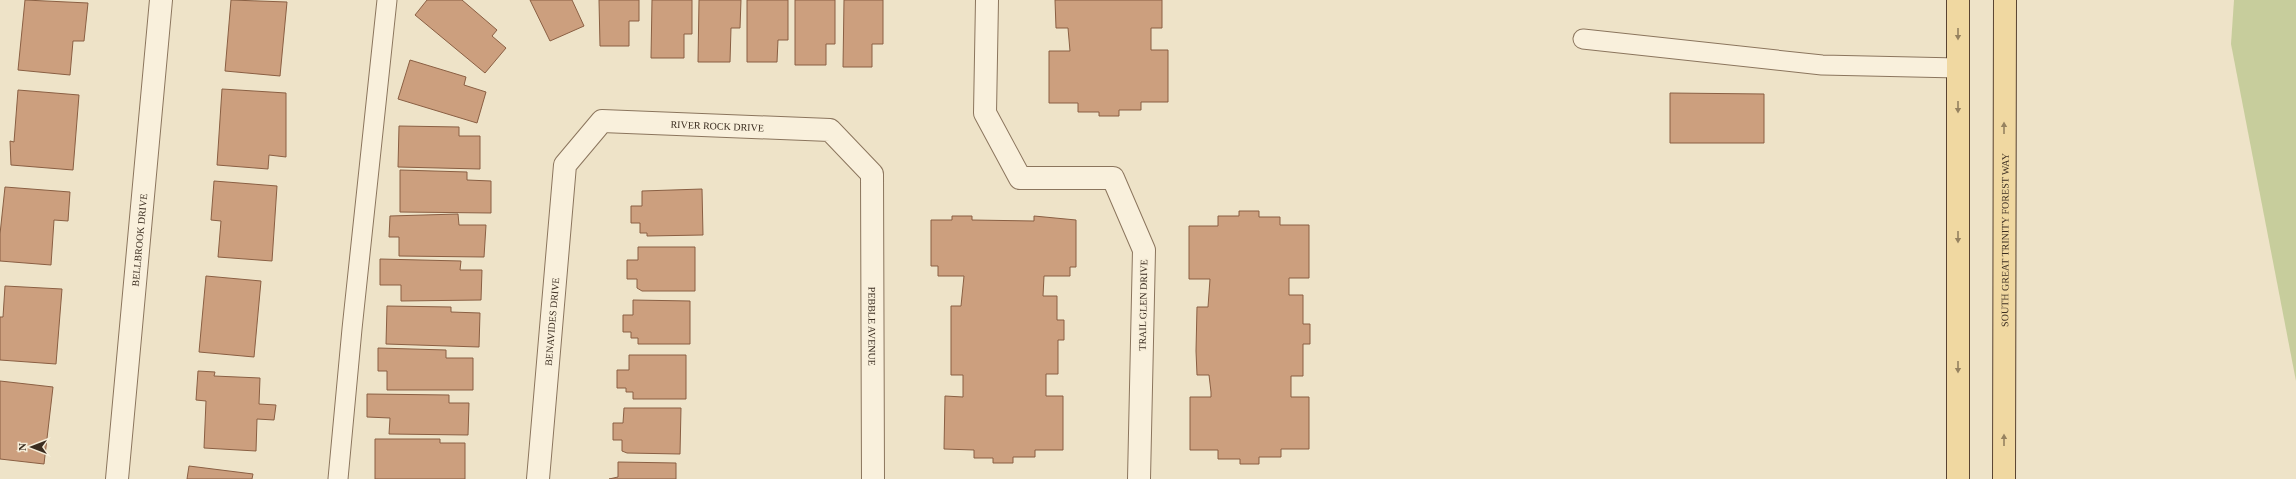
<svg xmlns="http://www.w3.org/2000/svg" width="2296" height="479" viewBox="0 0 2296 479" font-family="'Times New Roman',serif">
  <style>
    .green { fill: #c7cd9c }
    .building { fill: #cc9f7e; stroke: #8a5f43 }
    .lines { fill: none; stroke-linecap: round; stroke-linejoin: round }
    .lane-casing { stroke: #8b755d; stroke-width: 21 }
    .street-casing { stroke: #8b755d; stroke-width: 24 }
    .primary-casing { stroke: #594331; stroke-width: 24 }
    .lane { stroke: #f9f0dc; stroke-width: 19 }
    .street { stroke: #f9f0dc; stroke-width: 22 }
    .primary { stroke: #f0d8a1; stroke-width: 22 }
    .oneway { fill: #968260 }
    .labels { text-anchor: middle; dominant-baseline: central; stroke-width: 3; stroke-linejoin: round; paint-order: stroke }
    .street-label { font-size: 10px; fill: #3b2d20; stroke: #f6edd8 }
  </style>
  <rect width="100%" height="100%" fill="#eee3c8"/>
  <path class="green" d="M2234 0H2296V381L2231 44Z"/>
  <g class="building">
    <path d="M25 0 88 3 84 41H73L70 75 18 70Z"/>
    <path d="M231 0 287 2 280 76 225 71Z"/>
    <path d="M427 0H462L497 30 492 36 506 48 485 73 415 15Z"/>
    <path d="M530 0H572L584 26 550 41Z"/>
    <path d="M599 0H639V21H629V46H600Z"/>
    <path d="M652 0H692V34H684V58H651Z"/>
    <path d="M699 0H741L740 28H731L730 62H698Z"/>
    <path d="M747 0H788V40H778L777 62H747Z"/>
    <path d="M795 0H835V44H826V65H795Z"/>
    <path d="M844 0H883V44H872V67H843Z"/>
    <path d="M1055 0H1162V28H1151V50H1168V102H1141V110H1119V116H1099V112H1078V103H1049V51H1070L1068 28H1056Z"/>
    <path d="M410 60 466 77 464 85 486 92 477 123 398 99Z"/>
    <path d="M222 89 286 93V157L269 155 268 169 217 165Z"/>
    <path d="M18 90 79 95 73 170 11 165 10 141 14 142Z"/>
    <path d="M1670 93 1764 94V143H1670Z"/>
    <path d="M399 126 459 127V136H480V169L398 167Z"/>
    <path d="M400 170 467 172V180L491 181V213L400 212Z"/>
    <path d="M214 181 277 186 272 261 218 257 221 221 211 220Z"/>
    <path d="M5 187 70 192 68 221 54 220 51 265 0 261V234Z"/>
    <path d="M702 189 703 235 647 236V233H640V223H631V206H642V191Z"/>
    <path d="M1239 211H1259V217H1280V225H1309V278H1289V295H1303V324H1310V344H1303V376H1291V397H1309V449H1281V457H1259V464H1240V459H1218V450H1190V397H1211V392L1209 375H1197L1196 351 1197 307H1208L1210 279H1189V226H1218V216H1239Z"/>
    <path d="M458 214 459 225H486L484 257 399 256V237H389L390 216Z"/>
    <path d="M952 216H972V220L1034 221V216L1076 220V267H1070V276H1044L1043 296H1057V320H1064V340H1058V374H1046V396H1063V450H1035V457H1013V463H993V458H974V450L944 449 945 396 963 397V375H951V306H961L964 276H938V266H931V220H952Z"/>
    <path d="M638 247H695V291H642L637 288V279H627V260H638Z"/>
    <path d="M380 259 461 261 460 270H482L481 300 401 301V285H380Z"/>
    <path d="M206 276 261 281 254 357 199 352Z"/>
    <path d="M5 286 62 289 56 364 0 360V317H3Z"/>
    <path d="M633 300 690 301V344H638V338H631V332H623V315H633Z"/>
    <path d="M387 306 451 307V312L480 313 479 347 386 344Z"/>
    <path d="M378 348 446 350V358H473V390H387V371H378Z"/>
    <path d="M629 355H686V399H633V392H626V388H617V370H629Z"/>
    <path d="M198 371 215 372 214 376 260 378 259 404 276 405 274 420 257 419 256 451 204 448 206 401 196 400Z"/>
    <path d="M0 381 53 387 44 464 0 459Z"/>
    <path d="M367 394 449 395V403H469L468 435 389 434 390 418 367 417Z"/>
    <path d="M624 408H681L680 454 627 453 622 451V440H613V423H623Z"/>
    <path d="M375 439H440V443H465V479H375Z"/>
    <path d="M618 462 676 463V479H609L618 477Z"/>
    <path d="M189 466 253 474 252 479H187Z"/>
  </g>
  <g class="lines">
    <defs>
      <g id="lane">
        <path d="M1583 39 1822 65 1958 68"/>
        <path d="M338 479 352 329 387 0"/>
      </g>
      <g id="street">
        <path d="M987 0 985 113 1020 178H1113L1144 250 1139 479"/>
        <path id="s1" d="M117 479 161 0"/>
        <path id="s2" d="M538 479 565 165 602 121 830 130 872 174 873 479"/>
      </g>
      <g id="primary">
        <path d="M1958 0V479"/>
        <path id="s3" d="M2004 479 2005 0"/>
      </g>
    </defs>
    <use href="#lane" class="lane-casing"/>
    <use href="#street" class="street-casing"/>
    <use href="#primary" class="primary-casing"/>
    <use href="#lane" class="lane"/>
    <use href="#street" class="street"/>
    <use href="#primary" class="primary"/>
  </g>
  <defs><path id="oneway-solid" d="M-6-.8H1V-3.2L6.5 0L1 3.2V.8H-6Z"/></defs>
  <g class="oneway">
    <use href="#oneway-solid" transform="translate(1958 34) rotate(90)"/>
    <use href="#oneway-solid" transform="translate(1958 107) rotate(90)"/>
    <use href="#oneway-solid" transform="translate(2004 128) rotate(-90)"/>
    <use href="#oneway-solid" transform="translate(1958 237) rotate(90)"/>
    <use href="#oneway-solid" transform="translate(1958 367) rotate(90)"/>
    <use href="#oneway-solid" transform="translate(2004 440) rotate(-90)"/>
  </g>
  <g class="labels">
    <g class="street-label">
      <text stroke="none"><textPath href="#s2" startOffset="488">RIVER ROCK DRIVE</textPath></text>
      <text stroke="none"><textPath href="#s1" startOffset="240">BELLBROOK DRIVE</textPath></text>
      <text stroke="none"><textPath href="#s3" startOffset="239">SOUTH GREAT TRINITY FOREST WAY</textPath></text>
      <text transform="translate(1143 305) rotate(-89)">TRAIL GLEN DRIVE</text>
      <text stroke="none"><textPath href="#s2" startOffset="158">BENAVIDES DRIVE</textPath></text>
      <text stroke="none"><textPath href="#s2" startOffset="814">PEBBLE AVENUE</textPath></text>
    </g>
  </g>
  <g transform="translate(32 447) rotate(270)" stroke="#f6edd8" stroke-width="3" paint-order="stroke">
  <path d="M0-3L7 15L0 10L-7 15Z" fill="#3b2d20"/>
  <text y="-6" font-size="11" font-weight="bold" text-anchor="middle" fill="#3b2d20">N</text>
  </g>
</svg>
